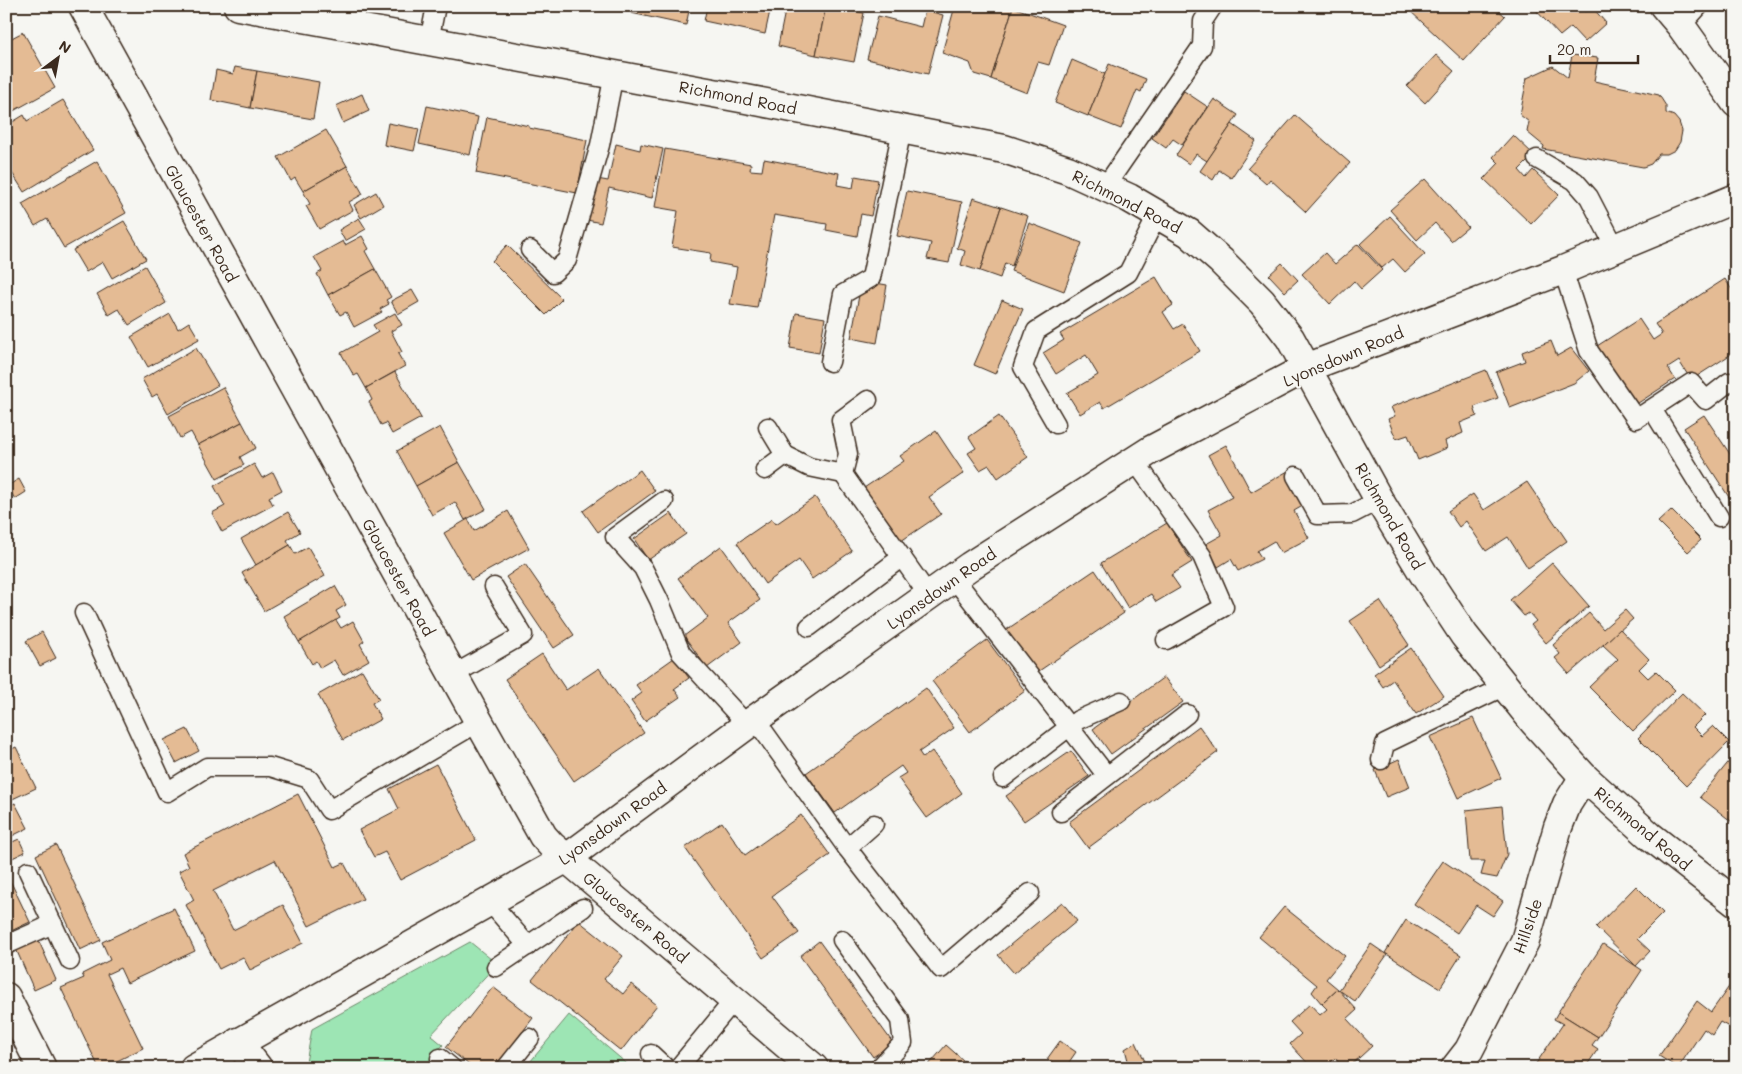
<svg xmlns="http://www.w3.org/2000/svg" width="1742" height="1074" viewBox="0 0 1742 1074" font-family="Mali,sans-serif">
  <style>
    .green { fill: #9de5b4; stroke: #6c8869 }
    .building { fill: #e4bb94; stroke: #3b2a1e }
    .lines { fill: none; stroke-linecap: round; stroke-linejoin: round }
    .lane-casing { stroke: #3b2a1e; stroke-width: 21 }
    .street-casing { stroke: #3b2a1e; stroke-width: 31 }
    .secondary-casing { stroke: #3b2a1e; stroke-width: 31 }
    .lane { stroke: #f6f6f2; stroke-width: 18 }
    .street { stroke: #f6f6f2; stroke-width: 28 }
    .secondary { stroke: #f6f6f2; stroke-width: 28 }
    .labels { text-anchor: middle; dominant-baseline: central; stroke-width: 4.5; stroke-linejoin: round; paint-order: stroke }
    .street-label { font-size: 16px; fill: #3b2a1e; stroke: #f6f6f2 }
  </style>
  <rect width="100%" height="100%" fill="#f6f6f2"/>
  <filter id="ink" filterUnits="userSpaceOnUse"><feTurbulence type="fractalNoise" baseFrequency=".02" numOctaves="2"/><feDisplacementMap in="SourceGraphic" scale="10" xChannelSelector="R" yChannelSelector="G"/><feConvolveMatrix kernelMatrix="1 2 1 2 8 2 1 2 1" color-interpolation-filters="sRGB"/></filter>
  <g filter="url(#ink)">
    <g class="green">
      <path d="M470 942 497 964 431 1035 443 1045 423 1068H305L312 1029Z"/>
      <path d="M569 1015 632 1068H525Z"/>
    </g>
    <g class="building">
      <path d="M633 6H690L686 25 631 13Z"/>
      <path d="M707 6H771L765 34 704 21Z"/>
      <path d="M786 6H826L816 55 778 46Z"/>
      <path d="M826 6H833L864 13 854 62 816 55Z"/>
      <path d="M955 6 1013 7 991 79 974 74 970 63 942 53Z"/>
      <path d="M1412 6H1468L1474 12 1479 6H1494L1505 16 1464 61 1409 10Z"/>
      <path d="M1532 6H1581L1586 12 1592 7 1606 23 1585 42 1571 27 1560 36Z"/>
      <path d="M1013 7 1063 25 1049 65 1038 62 1027 93 991 79Z"/>
      <path d="M925 10 943 15 928 74 867 59 878 16 921 27Z"/>
      <path d="M23 32 55 88 6 115V41Z"/>
      <path d="M1436 55 1454 71 1425 103 1407 86Z"/>
      <path d="M1572 55 1598 58 1594 81 1659 95 1666 106V113L1674 116 1679 122 1682 131 1680 142 1675 150 1667 154H1659L1651 164 1643 167 1543 149 1544 146 1527 132 1529 122 1520 115 1527 78 1553 66 1568 78Z"/>
      <path d="M1072 60 1105 74 1088 116 1055 103Z"/>
      <path d="M1109 64 1146 79 1141 92 1137 90 1121 129 1088 116Z"/>
      <path d="M235 67 257 71 250 108 211 100 216 70 233 74Z"/>
      <path d="M257 71 319 82 313 119 250 108Z"/>
      <path d="M1184 91 1208 107 1182 145 1173 139 1166 148 1152 138Z"/>
      <path d="M362 94 369 111 343 123 336 106Z"/>
      <path d="M1214 99 1238 115 1207 161 1196 154 1189 164 1176 155Z"/>
      <path d="M63 100 93 150 24 192 6 163V126L24 115 27 121Z"/>
      <path d="M427 106 478 117 470 155 419 144Z"/>
      <path d="M1295 115 1350 163 1306 212 1270 179 1266 184 1248 168Z"/>
      <path d="M487 117 529 126V128L587 140 577 193 476 173Z"/>
      <path d="M388 123 419 129 414 151 384 145Z"/>
      <path d="M1232 124 1256 141 1231 178 1219 170 1213 180 1200 171Z"/>
      <path d="M326 130 347 166 303 191 295 178 291 181 278 157Z"/>
      <path d="M1513 135 1534 155 1519 170 1526 178 1533 170 1559 195 1531 224 1484 179 1499 163 1493 157Z"/>
      <path d="M616 144 640 150 641 144 663 149 652 198 609 188 601 223 587 220 597 179 608 181Z"/>
      <path d="M665 149 751 164 750 170 762 171 764 159 839 173 837 185 853 188 855 176 878 180 871 216 861 214 857 236 826 230 827 224 774 215 757 308 730 304 737 267 710 262 711 253 672 247 678 211 655 207Z"/>
      <path d="M97 161 126 213 64 248 47 219 35 226 22 204Z"/>
      <path d="M347 166 363 194 349 202 353 210 319 229 306 206 310 204 303 191Z"/>
      <path d="M1425 179 1468 227 1451 241 1435 223 1417 240 1390 210Z"/>
      <path d="M907 191 962 202 949 263 927 259 931 243 897 236Z"/>
      <path d="M376 192 383 205 361 218 354 205Z"/>
      <path d="M973 198 1001 207 980 271 961 265 965 251 957 248Z"/>
      <path d="M1001 207 1028 216 1012 266 1005 263 1000 278 980 271Z"/>
      <path d="M1390 216 1425 254 1405 272 1393 259 1382 268 1360 244Z"/>
      <path d="M359 218 366 229 345 241 339 230Z"/>
      <path d="M124 221 146 259 112 278 103 262 86 272 73 250Z"/>
      <path d="M1029 223 1082 243 1064 291 1011 271Z"/>
      <path d="M362 236 369 249 365 251 375 269 328 295 317 274 322 271 314 257 343 241 345 245Z"/>
      <path d="M1358 244 1382 270 1361 289 1354 281 1330 304 1302 274 1325 253 1335 264Z"/>
      <path d="M507 245 562 299 546 315 492 261Z"/>
      <path d="M1282 263 1298 280 1285 292 1269 275Z"/>
      <path d="M145 266 166 303 129 325 119 309 109 315 97 294Z"/>
      <path d="M375 269 391 297 386 300 389 304 380 309 382 312 354 327 346 312 340 315 328 295Z"/>
      <path d="M1156 277 1173 305 1163 312 1174 329 1183 324 1200 351 1104 408 1100 402 1080 414 1067 393 1098 375 1086 355 1056 374 1043 353 1064 340 1060 334Z"/>
      <path d="M1725 279 1736 296V351L1691 380 1679 361 1668 368 1675 379 1635 405 1597 346 1639 319 1653 340 1662 334 1655 324Z"/>
      <path d="M870 282 887 285 877 343 851 338 860 290 868 292Z"/>
      <path d="M412 290 419 302 398 314 391 301Z"/>
      <path d="M1002 300 1023 309 995 374 974 365Z"/>
      <path d="M395 313 402 325 391 331 402 352 398 354 405 366 366 388 358 374 354 376 341 353 378 332 373 325Z"/>
      <path d="M796 313 825 318 819 353 790 348Z"/>
      <path d="M170 314 178 329 189 322 199 339 148 367 131 337Z"/>
      <path d="M1551 341 1557 356 1571 348 1589 371 1574 383 1510 408 1496 372 1525 361 1522 352Z"/>
      <path d="M196 348 218 385 168 414 157 394 152 397 142 379Z"/>
      <path d="M1486 370 1498 398 1474 407 1477 416 1460 423 1463 433 1445 441 1447 448 1418 460 1408 435 1396 439 1388 419 1395 416 1391 407Z"/>
      <path d="M395 372 421 418 392 434 386 423 381 425 369 402 372 400 366 388Z"/>
      <path d="M223 387 242 422 198 445 191 432 180 438 169 416Z"/>
      <path d="M1704 415 1736 463V508L1684 428Z"/>
      <path d="M999 416 1028 457 998 478 989 465 980 470 968 453 976 448 969 437Z"/>
      <path d="M242 422 256 448 240 457 244 465 217 479 198 445Z"/>
      <path d="M440 427 459 462 416 486 397 451Z"/>
      <path d="M936 431 964 473 929 497 941 514 901 541 864 488 904 461 900 456Z"/>
      <path d="M1226 445 1251 492 1288 471 1306 504 1294 511 1309 538 1281 553 1274 541 1257 551 1262 559 1238 571 1231 559 1218 567 1206 544 1222 535 1208 510 1232 497 1208 455Z"/>
      <path d="M459 462 486 509 465 520 455 502 432 515 416 486Z"/>
      <path d="M254 464 262 478 273 472 282 490 269 497 273 505 222 532 212 513 225 506 214 486Z"/>
      <path d="M640 470 655 491 598 532 583 511Z"/>
      <path d="M19 479 26 492 15 499 7 486Z"/>
      <path d="M1527 482 1567 541 1528 568 1508 537 1486 551 1466 521 1459 527 1448 511 1473 494 1484 510Z"/>
      <path d="M815 497 852 551 812 579 799 560 765 584 737 543 772 519 776 524Z"/>
      <path d="M1671 510 1701 540 1688 552 1658 522Z"/>
      <path d="M508 511 529 548 471 580 444 533 468 519 474 531Z"/>
      <path d="M288 512 300 532 287 540 290 545 256 565 241 539Z"/>
      <path d="M671 513 686 534 648 560 634 539Z"/>
      <path d="M1167 523 1192 562 1171 575 1180 588 1156 602 1151 594 1128 608 1101 563Z"/>
      <path d="M290 545 295 554 308 547 325 576 264 611 242 573Z"/>
      <path d="M721 546 760 600 728 623 742 642 707 668 684 636 708 618 678 578Z"/>
      <path d="M1552 563 1589 606 1546 643 1531 625 1536 621 1529 613 1524 616 1510 600Z"/>
      <path d="M525 564 574 635 554 648 506 577Z"/>
      <path d="M1095 570 1124 613 1036 673 1006 630Z"/>
      <path d="M335 586 346 605 336 611 340 618 299 642 284 616Z"/>
      <path d="M1380 601 1409 645 1379 665 1350 621Z"/>
      <path d="M1625 610 1633 619 1569 674 1555 658 1560 654 1553 645 1589 613 1603 629Z"/>
      <path d="M336 620 341 628 353 621 364 641 360 644 369 660 343 675 334 660 320 668 316 661 312 664 299 642Z"/>
      <path d="M1620 629 1649 659 1639 669 1648 678 1656 671 1675 690 1633 731 1589 687 1618 659 1603 645Z"/>
      <path d="M42 632 56 658 40 666 26 641Z"/>
      <path d="M987 640 1025 691 970 732 932 681Z"/>
      <path d="M1411 648 1444 696 1416 714 1393 680 1383 687 1374 674Z"/>
      <path d="M542 654 566 690 599 668 644 733 574 781 505 679Z"/>
      <path d="M674 658 689 678 674 689 680 697 645 721 631 701 642 693 636 685Z"/>
      <path d="M362 670 379 699 372 703 381 719 343 740 318 695Z"/>
      <path d="M1164 677 1183 702 1111 754 1093 729Z"/>
      <path d="M926 688 954 728 919 752 923 758 932 751 962 793 927 818 898 778 906 773 901 766 835 813 806 773Z"/>
      <path d="M1682 693 1705 715 1693 727 1702 736 1713 726 1729 742 1686 786 1638 738Z"/>
      <path d="M1473 718 1501 778 1458 798 1430 737Z"/>
      <path d="M1199 726 1218 752 1088 848 1069 822Z"/>
      <path d="M187 729 199 751 176 763 164 740Z"/>
      <path d="M16 747 36 788 6 802V752Z"/>
      <path d="M1071 751 1089 776 1024 821 1006 796Z"/>
      <path d="M1736 753V825L1700 797Z"/>
      <path d="M1399 759 1410 787 1386 797 1375 770Z"/>
      <path d="M436 764 476 840 400 880 385 852 374 857 359 830 399 809 389 789Z"/>
      <path d="M298 794 335 867 344 863 363 899 309 926 275 860 213 891 233 930 283 905 303 943 250 970 243 957 219 969 186 905 194 900 179 871 189 866 183 853Z"/>
      <path d="M15 803 28 828 6 839V807Z"/>
      <path d="M1502 806 1507 854 1497 878 1481 875 1485 861H1470L1466 810Z"/>
      <path d="M801 815 830 855 772 896 799 933 763 958 685 848 722 822 745 855Z"/>
      <path d="M19 839 25 852 6 861V845Z"/>
      <path d="M56 845 101 940 80 950 36 855Z"/>
      <path d="M1443 861 1503 901 1493 916 1476 905 1457 933 1414 904Z"/>
      <path d="M6 872 30 922 9 932 6 926Z"/>
      <path d="M1636 886 1663 913 1637 939 1650 951 1636 966 1596 927Z"/>
      <path d="M1062 902 1077 921 1014 973 998 955Z"/>
      <path d="M1284 907 1345 956 1326 979 1338 989 1322 1004 1312 992 1317 985 1259 937Z"/>
      <path d="M174 908 195 951 127 983 120 968 107 974 143 1048 103 1068H99L61 988 84 978 82 974 110 960 102 942Z"/>
      <path d="M1406 920 1461 955 1440 988 1385 953Z"/>
      <path d="M579 921 623 956 604 979 623 994 631 984 657 1005 621 1051 532 980Z"/>
      <path d="M38 939 56 980 34 990 16 949Z"/>
      <path d="M819 941 893 1043 873 1057 800 956Z"/>
      <path d="M1371 944 1387 955 1355 1001 1339 990Z"/>
      <path d="M1603 944 1642 970 1598 1037 1558 1012Z"/>
      <path d="M1733 981 1736 983V1031L1720 1022 1712 1035 1704 1029 1678 1068 1659 1056 1697 1001 1711 1012Z"/>
      <path d="M493 987 533 1018 495 1068H473L446 1047Z"/>
      <path d="M1338 989 1357 1010 1347 1019 1372 1046 1348 1068H1344L1335 1058 1325 1068H1312L1290 1044 1301 1034 1290 1022 1310 1004 1320 1015 1327 1009 1322 1004Z"/>
      <path d="M1558 1012 1598 1037 1592 1045 1598 1049 1585 1068H1533L1563 1024 1554 1019Z"/>
      <path d="M1060 1041 1076 1052 1065 1068H1060L1047 1059Z"/>
      <path d="M1136 1042 1148 1068H1130L1125 1049Z"/>
      <path d="M946 1045 972 1068H926Z"/>
    </g>
    <g class="lines">
      <defs>
        <g id="lane">
          <path d="M1681 26 1699 6"/>
          <path d="M353 27 358 6"/>
          <path d="M429 41 436 6"/>
          <path d="M1537 159 1575 181 1589 197 1616 249"/>
          <path d="M1105 187 1202 46 1203 21 1213 6"/>
          <path d="M530 250 553 273 567 260 600 145 614 74"/>
          <path d="M1563 270 1589 351 1636 419 1691 383 1706 400 1729 382"/>
          <path d="M830 362 843 294 871 278 902 129"/>
          <path d="M868 400 841 420 848 454 843 474 929 596"/>
          <path d="M1652 409 1719 517"/>
          <path d="M1056 424 1023 367 1036 331 1128 273 1158 214"/>
          <path d="M768 427 785 455"/>
          <path d="M1135 461 1202 556 1224 607 1166 640"/>
          <path d="M765 470 785 455 809 467 843 474"/>
          <path d="M1296 476 1318 515 1352 514 1379 500"/>
          <path d="M664 501 615 537 643 568 659 600 681 653 747 725"/>
          <path d="M954 578 1107 776"/>
          <path d="M84 613 167 792 207 767H270L309 779 329 810 479 722"/>
          <path d="M809 627 902 557"/>
          <path d="M453 675 523 635 494 587"/>
          <path d="M755 719 847 848 941 969 1030 893"/>
          <path d="M1381 760 1385 744 1505 686"/>
          <path d="M1003 778 1078 720 1121 701"/>
          <path d="M1061 812 1187 714"/>
          <path d="M847 848 874 824"/>
          <path d="M28 871 70 961"/>
          <path d="M489 901 528 946"/>
          <path d="M842 940 900 1020 903 1043 879 1068"/>
          <path d="M6 945 53 924"/>
          <path d="M496 967 583 908"/>
          <path d="M651 1054 666 1068"/>
          <path d="M440 1058 452 1068"/>
          <path d="M506 1068 530 1038"/>
          <path d="M678 1068 734 1000"/>
        </g>
        <g id="street">
          <path d="M83 6 479 722 543 836 552 846 814 1068"/>
          <path d="M238 6 746 99 1004 149 1068 170 1129 198 1189 233 1221 261 1262 302 1290 338 1379 500 1423 573 1464 635 1533 721 1584 777 1650 836 1736 903"/>
          <path d="M1664 6 1681 26 1736 103"/>
          <path d="M6 997 42 1068"/>
          <path d="M238 1042 258 1068"/>
          <path d="M1455 1068 1469 1050 1525 941 1558 827 1567 804 1584 777"/>
        </g>
        <path id="secondary" d="M194 1068 567 858 747 725 970 566 1151 450 1306 368 1563 270 1736 198"/>
      </defs>
      <use href="#lane" class="lane-casing"/>
      <use href="#street" class="street-casing"/>
      <use href="#secondary" class="secondary-casing"/>
      <use href="#lane" class="lane"/>
      <use href="#street" class="street"/>
      <use href="#secondary" class="secondary"/>
    </g>
  </g>
  <g class="labels">
    <g class="street-label">
      <text transform="translate(738 97) rotate(11)">Richmond Road</text>
      <text transform="translate(1127 201) rotate(27)">Richmond Road</text>
      <text transform="translate(202 223) rotate(61)">Gloucester Road</text>
      <text transform="translate(1343 356) rotate(-23)">Lyonsdown Road</text>
      <text transform="translate(1390 516) rotate(60)">Richmond Road</text>
      <text transform="translate(399 577) rotate(61)">Gloucester Road</text>
      <text transform="translate(941 588) rotate(-35)">Lyonsdown Road</text>
      <text transform="translate(612 823) rotate(-36)">Lyonsdown Road</text>
      <text transform="translate(1643 828) rotate(40)">Richmond Road</text>
      <text transform="translate(636 917) rotate(40)">Gloucester Road</text>
      <text transform="translate(1527 926) rotate(-71)">Hillside</text>
    </g>
  </g>
  <rect width="1742" height="1074" fill="none" stroke="#f6f6f2" stroke-width="25"/>
  <rect x="12" y="12" width="1717" height="1049" fill="none" stroke="#3b2a1e" stroke-width="2" filter="url(#ink)"/>
  <g transform="translate(58 58) rotate(32)" stroke="#f6f6f2" stroke-width="4" paint-order="stroke">
  <path d="M0-4L9 19L0 12L-9 19Z" fill="#3b2a1e"/>
  <text y="-8" font-size="14" font-weight="bold" text-anchor="middle" fill="#3b2a1e">N</text>
  </g>
  <path d="M1550 55v8h88v-8" fill="none" stroke="#3b2a1e" stroke-width="2.5"/>
  <text x="1557" y="55" font-size="15" fill="#3b2a1e" stroke="#f6f6f2" stroke-width="4" paint-order="stroke">20 m</text>
</svg>
